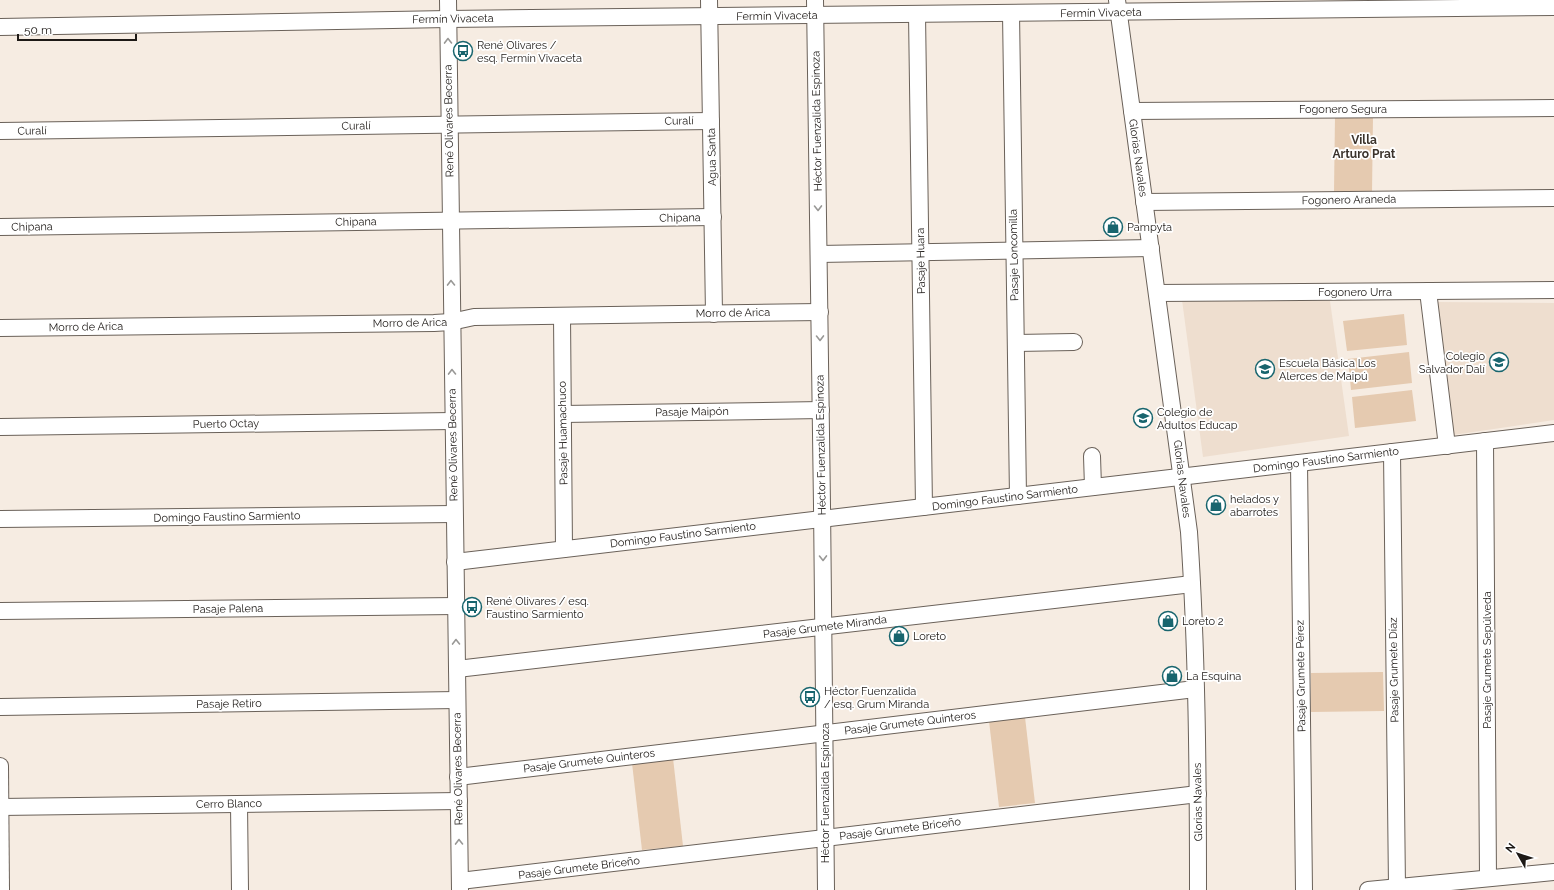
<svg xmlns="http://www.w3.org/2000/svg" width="1554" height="890" viewBox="0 0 1554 890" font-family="Raleway,sans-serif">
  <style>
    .built { fill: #eedecf }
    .green { fill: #e5cab0 }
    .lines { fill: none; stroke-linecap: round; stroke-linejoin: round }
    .minor-casing { stroke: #6a6159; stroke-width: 18 }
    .minor { stroke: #fff; stroke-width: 16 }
    .oneway { stroke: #999896 }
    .labels { text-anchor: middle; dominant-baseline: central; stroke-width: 3.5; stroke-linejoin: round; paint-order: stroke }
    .street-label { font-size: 11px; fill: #1d1916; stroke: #fff }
    .poi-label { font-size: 11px; fill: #1d1916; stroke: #fff; text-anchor: start }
    .neighbourhood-label { font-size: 12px; font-weight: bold; fill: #3b332c; stroke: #fff }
  </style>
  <rect width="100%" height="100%" fill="#f6ece2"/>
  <g class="built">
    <path d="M1182 300 1330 301 1349 436 1203 457Z"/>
    <path d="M1437 302 1554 303V420L1453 435Z"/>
  </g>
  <g class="green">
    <path d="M1335 116H1373L1372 193 1334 192Z"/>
    <path d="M1404 314 1407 345 1347 351 1343 321Z"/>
    <path d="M1409 352 1412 383 1351 390 1348 359Z"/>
    <path d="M1412 390 1416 421 1355 428 1352 397Z"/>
    <path d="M1383 672 1384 711 1311 712V673Z"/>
    <path d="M1025 717 1035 803 999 807 989 721Z"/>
    <path d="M673 758 683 846 642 850 632 763Z"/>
  </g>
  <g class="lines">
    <defs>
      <g id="minor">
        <path d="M448 0 460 890"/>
        <path d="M709 0 714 314"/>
        <path d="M815 0 822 506 826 890"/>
        <path d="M1117 0 1189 532C1197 651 1198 771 1198 890"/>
        <path d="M1011 13 1018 496"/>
        <path d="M917 14 924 507"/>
        <path d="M0 27 448 19 1554 7"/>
        <path d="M1132 111 1554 108"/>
        <path d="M0 131 711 121"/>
        <path d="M1144 202 1554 198"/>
        <path d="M0 227 713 217"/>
        <path d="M819 254 1151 248"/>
        <path d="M1428 291 1447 446"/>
        <path d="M1157 293 1554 290"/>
        <path d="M562 316 564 549"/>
        <path d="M0 328 434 323 451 322 474 317 820 312"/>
        <path d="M1016 343 1074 342"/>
        <path d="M563 414 821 410"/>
        <path d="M0 427 453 421"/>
        <path d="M1485 441 1488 878"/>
        <path d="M1392 452 1397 887"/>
        <path d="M1092 456 1093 487"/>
        <path d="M1299 463 1304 890"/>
        <path d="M0 519 454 514"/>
        <path d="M455 562 1554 433"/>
        <path d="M0 611 456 606"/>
        <path d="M457 669 1192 584"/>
        <path d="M0 707 457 700"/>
        <path d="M0 766 1 890"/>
        <path d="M458 777 1195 689"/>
        <path d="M239 804 240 890"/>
        <path d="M0 807 459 801"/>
        <path d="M460 881 1198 794"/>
        <path d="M1368 890 1554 872"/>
      </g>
    </defs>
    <use href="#minor" class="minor-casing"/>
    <use href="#minor" class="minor"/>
  </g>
  <defs><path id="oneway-chevron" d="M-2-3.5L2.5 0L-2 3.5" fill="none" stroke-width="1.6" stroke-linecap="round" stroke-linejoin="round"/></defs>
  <g class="oneway">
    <use href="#oneway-chevron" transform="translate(448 41) rotate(-91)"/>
    <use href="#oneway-chevron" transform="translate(818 208) rotate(89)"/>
    <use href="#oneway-chevron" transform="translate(451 283) rotate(-91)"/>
    <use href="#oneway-chevron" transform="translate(820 338) rotate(89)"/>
    <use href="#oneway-chevron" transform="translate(452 372) rotate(-91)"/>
    <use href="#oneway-chevron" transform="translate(823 558) rotate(89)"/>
    <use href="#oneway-chevron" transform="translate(456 642) rotate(-91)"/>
    <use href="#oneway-chevron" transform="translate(459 842) rotate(-91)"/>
  </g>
  <defs>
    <symbol id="bus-ring" viewBox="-11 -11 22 22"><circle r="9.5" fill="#fff" stroke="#18656e" stroke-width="1.5"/><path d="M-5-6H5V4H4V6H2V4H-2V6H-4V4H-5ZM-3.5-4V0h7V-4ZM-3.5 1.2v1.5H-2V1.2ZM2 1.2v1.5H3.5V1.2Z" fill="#18656e"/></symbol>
    <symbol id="shop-ring" viewBox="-11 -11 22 22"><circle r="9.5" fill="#fff" stroke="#18656e" stroke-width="1.5"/><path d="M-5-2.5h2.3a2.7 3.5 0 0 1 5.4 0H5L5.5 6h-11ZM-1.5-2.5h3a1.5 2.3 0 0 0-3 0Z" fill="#18656e"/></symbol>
    <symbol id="school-ring" viewBox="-11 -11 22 22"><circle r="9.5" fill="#fff" stroke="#18656e" stroke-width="1.5"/><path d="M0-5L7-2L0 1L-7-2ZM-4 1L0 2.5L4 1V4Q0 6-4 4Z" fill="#18656e"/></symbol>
  </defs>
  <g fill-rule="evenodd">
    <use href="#bus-ring" x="452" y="40" width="22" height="22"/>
    <use href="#shop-ring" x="1102" y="216" width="22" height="22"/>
    <use href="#school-ring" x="1488" y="351" width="22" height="22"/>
    <use href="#school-ring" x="1254" y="358" width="22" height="22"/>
    <use href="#school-ring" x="1132" y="407" width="22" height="22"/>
    <use href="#shop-ring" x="1205" y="494" width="22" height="22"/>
    <use href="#bus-ring" x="461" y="596" width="22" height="22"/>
    <use href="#shop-ring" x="1157" y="610" width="22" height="22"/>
    <use href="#shop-ring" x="888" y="625" width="22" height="22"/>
    <use href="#shop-ring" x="1161" y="665" width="22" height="22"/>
    <use href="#bus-ring" x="799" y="686" width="22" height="22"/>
  </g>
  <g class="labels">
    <g class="street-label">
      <text transform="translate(1101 13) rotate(-1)">Fermín Vivaceta</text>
      <text transform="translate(777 16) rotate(-1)">Fermín Vivaceta</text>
      <text transform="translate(453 19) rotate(-1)">Fermín Vivaceta</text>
      <text x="1343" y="109">Fogonero Segura</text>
      <text transform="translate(449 121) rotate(-91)">René Olivares Becerra</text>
      <text transform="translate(679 121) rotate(-1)">Curalí</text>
      <text transform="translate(817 121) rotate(-91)">Héctor Fuenzalida Espinoza</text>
      <text transform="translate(356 126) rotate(-1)">Curalí</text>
      <text transform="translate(32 131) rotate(-1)">Curalí</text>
      <text transform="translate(712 157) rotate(-91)">Agua Santa</text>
      <text transform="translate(1138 158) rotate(82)">Glorias Navales</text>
      <text transform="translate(1349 200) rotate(-1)">Fogonero Araneda</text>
      <text transform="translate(680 218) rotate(-1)">Chipana</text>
      <text transform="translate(356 222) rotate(-1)">Chipana</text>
      <text transform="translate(32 227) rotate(-1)">Chipana</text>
      <text transform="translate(1014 255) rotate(-91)">Pasaje Loncomilla</text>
      <text transform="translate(921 261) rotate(-91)">Pasaje Huara</text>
      <text x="1355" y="292">Fogonero Urra</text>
      <text transform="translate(733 313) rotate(-1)">Morro de Arica</text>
      <text transform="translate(410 323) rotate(-1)">Morro de Arica</text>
      <text transform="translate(86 327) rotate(-1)">Morro de Arica</text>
      <text transform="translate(692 412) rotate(-1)">Pasaje Maipón</text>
      <text transform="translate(226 424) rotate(-1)">Puerto Octay</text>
      <text transform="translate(563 433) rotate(-91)">Pasaje Huamachuco</text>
      <text transform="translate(453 445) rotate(-91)">René Olivares Becerra</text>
      <text transform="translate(821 445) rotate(-91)">Héctor Fuenzalida Espinoza</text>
      <text transform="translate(1326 460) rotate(-7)">Domingo Faustino Sarmiento</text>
      <text transform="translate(1182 479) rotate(83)">Glorias Navales</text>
      <text transform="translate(1005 498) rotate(-7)">Domingo Faustino Sarmiento</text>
      <text transform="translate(227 517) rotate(-1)">Domingo Faustino Sarmiento</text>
      <text transform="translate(683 535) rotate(-7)">Domingo Faustino Sarmiento</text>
      <text transform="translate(228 609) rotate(-1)">Pasaje Palena</text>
      <text transform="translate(825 627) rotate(-7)">Pasaje Grumete Miranda</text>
      <text transform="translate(1487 660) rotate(-90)">Pasaje Grumete Sepúlveda</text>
      <text transform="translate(1394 670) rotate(-91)">Pasaje Grumete Díaz</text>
      <text transform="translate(1301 676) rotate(-91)">Pasaje Grumete Pérez</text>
      <text transform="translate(229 704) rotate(-1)">Pasaje Retiro</text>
      <text transform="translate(910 723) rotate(-7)">Pasaje Grumete Quinteros</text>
      <text transform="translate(589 761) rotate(-7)">Pasaje Grumete Quinteros</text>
      <text transform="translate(458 769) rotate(-91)">René Olivares Becerra</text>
      <text transform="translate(825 793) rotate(-90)">Héctor Fuenzalida Espinoza</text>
      <text transform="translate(1198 802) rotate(-91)">Glorias Navales</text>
      <text transform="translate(229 804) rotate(-1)">Cerro Blanco</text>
      <text transform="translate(900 829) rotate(-7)">Pasaje Grumete Briceño</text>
      <text transform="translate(579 868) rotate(-7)">Pasaje Grumete Briceño</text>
    </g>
    <g class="poi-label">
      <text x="477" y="45">René Olivares /<tspan x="477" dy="13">esq. Fermín Vivaceta</tspan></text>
      <text x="1127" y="227">Pampyta</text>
      <text x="1485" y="356" text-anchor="end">Colegio<tspan x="1485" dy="13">Salvador Dalí</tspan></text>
      <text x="1279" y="363">Escuela Básica Los<tspan x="1279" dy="13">Alerces de Maipú</tspan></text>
      <text x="1157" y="412">Colegio de<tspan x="1157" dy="13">Adultos Educap</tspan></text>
      <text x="1230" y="499">helados y<tspan x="1230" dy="13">abarrotes</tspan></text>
      <text x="486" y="601">René Olivares / esq.<tspan x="486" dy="13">Faustino Sarmiento</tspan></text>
      <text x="1182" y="621">Loreto 2</text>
      <text x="913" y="636">Loreto</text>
      <text x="1186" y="676">La Esquina</text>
      <text x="824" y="691">Héctor Fuenzalida<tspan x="824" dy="13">/ esq. Grum Miranda</tspan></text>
    </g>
    <g class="neighbourhood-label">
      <text x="1364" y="140">Villa<tspan x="1364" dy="14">Arturo Prat</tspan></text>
    </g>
  </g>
  <g transform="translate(1518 854) rotate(309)" stroke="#ffffff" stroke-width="3" paint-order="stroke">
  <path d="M0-3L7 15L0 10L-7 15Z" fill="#1d1916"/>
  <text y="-6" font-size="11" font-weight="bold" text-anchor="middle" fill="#1d1916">N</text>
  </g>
  <path d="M18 34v6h118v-6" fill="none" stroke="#1d1916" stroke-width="2"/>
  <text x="24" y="34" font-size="12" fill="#1d1916" stroke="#ffffff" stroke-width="3" paint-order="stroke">50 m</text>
</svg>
